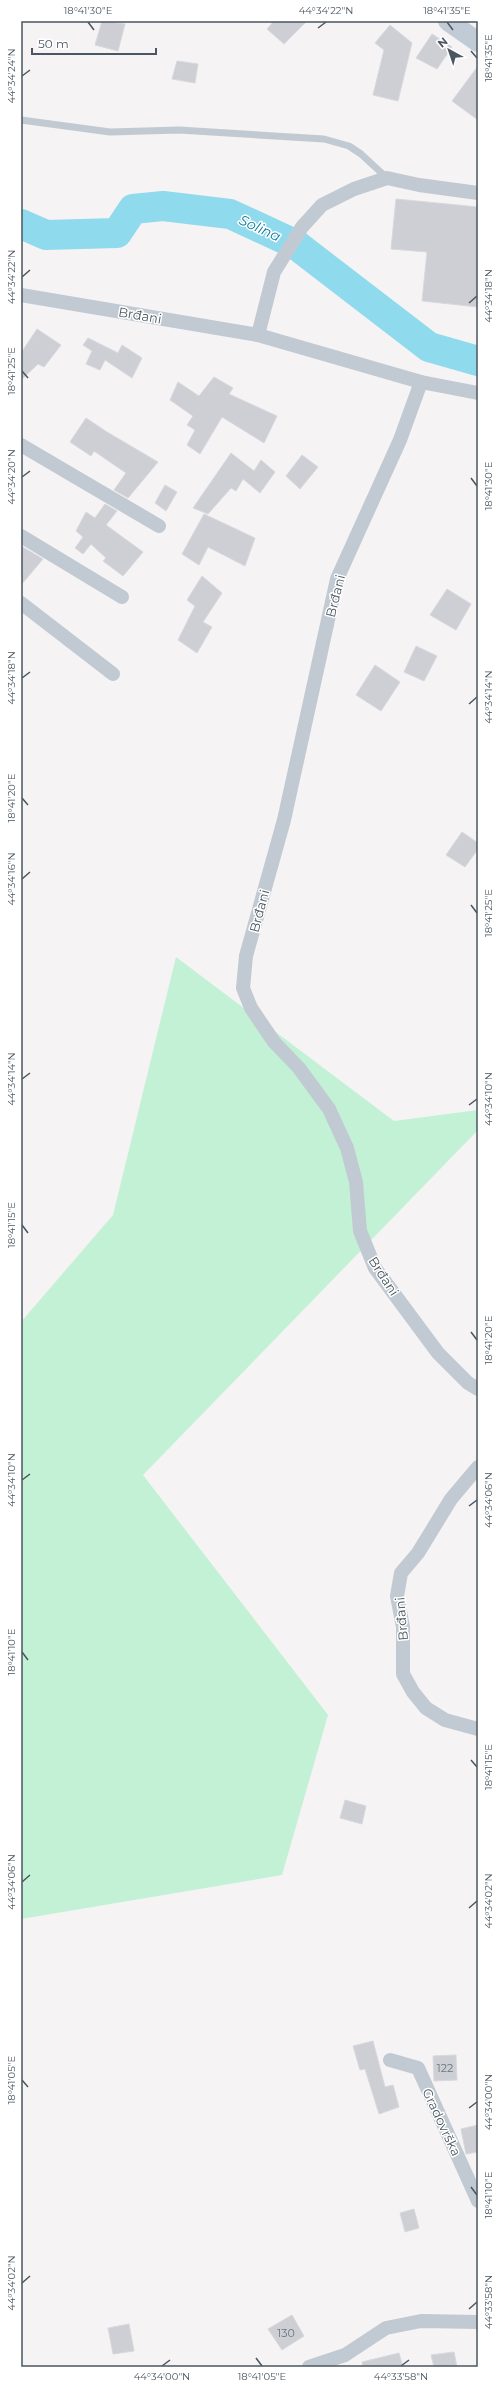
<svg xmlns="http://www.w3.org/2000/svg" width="499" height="2388" viewBox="0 0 499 2388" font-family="Montserrat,sans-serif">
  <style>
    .green { fill: #c3f1d5 }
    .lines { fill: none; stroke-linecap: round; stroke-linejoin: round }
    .river { stroke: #90daee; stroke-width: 30 }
    .building { fill: #cdcfd5; stroke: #d7d9de }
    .service { stroke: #c1cad2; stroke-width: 7 }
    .minor { stroke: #c1cad2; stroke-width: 14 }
    .secondary { stroke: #c1cbd6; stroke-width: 20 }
    .ticks { fill: none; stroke: #4a5661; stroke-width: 1.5 }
    .labels { text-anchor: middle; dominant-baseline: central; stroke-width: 3; stroke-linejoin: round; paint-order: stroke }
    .number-label { font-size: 11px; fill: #6b747e }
    .street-label { font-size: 13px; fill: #4a5661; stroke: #fff }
    .water-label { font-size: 14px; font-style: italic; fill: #0c7c9b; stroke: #fff }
    .neatline { fill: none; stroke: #4a5661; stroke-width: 1.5 }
    .ticks-label { font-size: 10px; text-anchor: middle; fill: #4a5661 }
  </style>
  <rect width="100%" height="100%" fill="#f5f3f3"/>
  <path class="green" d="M176 957 394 1121 478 1110V1130L143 1475 328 1715 282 1875 21 1919V1322L113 1215Z"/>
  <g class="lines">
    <path class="river" d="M21 224 46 235 117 233 133 209 163 206 230 214 295 244 429 347 478 361"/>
  </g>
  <g class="building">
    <path d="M102 21 125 24 118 51 95 45Z"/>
    <path d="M274 21H307L284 44 267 29Z"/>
    <path d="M390 25 412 43 398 101 373 95 384 50 375 43Z"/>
    <path d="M432 34 452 47 437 69 416 58Z"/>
    <path d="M177 61 198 64 195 83 172 79Z"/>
    <path d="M478 66V120L452 101Z"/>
    <path d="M396 199 478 207V307L422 301 427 252 391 249Z"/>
    <path d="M37 329 61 345 44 367 38 364 21 380V353Z"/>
    <path d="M88 338 118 353 122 345 142 358 132 378 105 360 100 370 86 364 92 351 83 345Z"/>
    <path d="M214 377 233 388 229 394 277 416 264 443 222 417 200 454 187 445 195 430 187 425 193 416 170 400 178 382 199 396Z"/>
    <path d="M86 418 107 432 158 462 128 498 114 490 126 473 94 451 91 456 70 442Z"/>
    <path d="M231 453 254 471 261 460 275 472 260 493 243 479 236 491 231 488 208 514 193 508Z"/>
    <path d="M302 455 318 467 300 489 286 476Z"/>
    <path d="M165 485 177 492 166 511 155 503Z"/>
    <path d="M105 504 117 511 106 525 143 552 123 576 103 561 106 558 91 544 83 554 75 548 83 537 76 531 86 512 95 518Z"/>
    <path d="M204 514 255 538 245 566 208 547 199 565 182 554Z"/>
    <path d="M21 546 43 559 21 585Z"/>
    <path d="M202 576 222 593 203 622 212 627 197 653 178 640 195 606 187 600Z"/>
    <path d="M447 589 471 604 456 630 430 615Z"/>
    <path d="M416 646 437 656 424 681 404 672Z"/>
    <path d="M375 665 400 682 381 711 356 695Z"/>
    <path d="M462 832 478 843V849L465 867 446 855Z"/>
    <path d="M345 1800 366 1806 362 1824 340 1818Z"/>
    <path d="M373 2041 385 2087 393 2085 399 2107 379 2114 365 2069 360 2070 353 2046Z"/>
    <path d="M456 2055 457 2080 434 2081 433 2056Z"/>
    <path d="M478 2125V2152L466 2154 461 2129Z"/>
    <path d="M414 2209 419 2228 405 2232 400 2213Z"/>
    <path d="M292 2315 304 2336 282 2350 268 2329Z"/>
    <path d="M129 2324 134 2351 113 2354 108 2328Z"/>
    <path d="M454 2352 457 2367H434L431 2355Z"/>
    <path d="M399 2353 403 2367H363L362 2362Z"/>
  </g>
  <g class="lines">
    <path class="service" d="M21 120 110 132 179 130 324 139 349 146 361 154 387 178"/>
    <g class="minor">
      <path d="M21 295 258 335 421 382 478 393"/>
      <path d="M258 335 274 272 302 227 322 205 354 189 387 178 419 185 478 193"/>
      <path d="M421 382 400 440 337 579 284 820 246 956 243 988 251 1008 274 1042 299 1068 329 1109 347 1148 356 1182 360 1231 375 1268 438 1353 468 1383 478 1389"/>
      <path d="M21 445 159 526"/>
      <path d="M21 536 122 597"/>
      <path d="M21 603 113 674"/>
      <path d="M478 1467 451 1499 418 1553 401 1573 397 1596 403 1627V1674L413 1692 426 1708 445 1720 478 1729"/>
      <path d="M390 2060 418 2068 478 2201"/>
      <path d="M309 2367 345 2355 386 2328 421 2321 478 2322"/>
    </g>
    <path class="secondary" d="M448 21 478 42"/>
  </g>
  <path class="ticks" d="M88 22 94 30M447 22 453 30M318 28 326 22M471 51 477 58M22 76 30 70M22 277 30 270M469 303 477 296M22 371 28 378M22 477 30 471M471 478 477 486M22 678 30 672M469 704 477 697M22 798 28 805M22 879 30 872M471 905 477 913M22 1079 30 1073M469 1105 477 1099M22 1225 28 1233M471 1332 477 1340M22 1480 30 1474M469 1506 477 1500M22 1652 28 1660M471 1760 477 1767M22 1882 30 1875M469 1908 477 1901M22 2080 28 2087M469 2108 477 2102M471 2187 477 2195M22 2283 30 2276M469 2309 477 2302M256 2358 262 2366M162 2366 170 2360M401 2366 409 2360"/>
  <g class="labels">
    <g class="number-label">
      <text x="445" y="2068">122</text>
      <text x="286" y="2333">130</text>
    </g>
    <g class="street-label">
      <text transform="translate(140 315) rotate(10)">Brđani</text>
      <text transform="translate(335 596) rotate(-76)">Brđani</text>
      <text transform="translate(259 911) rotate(-75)">Brđani</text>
      <text transform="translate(384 1276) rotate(57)">Brđani</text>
      <text transform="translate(401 1619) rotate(-95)">Brđani</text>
      <text transform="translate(442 2122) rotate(65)">Gradovrška</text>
    </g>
    <g class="water-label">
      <text transform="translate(260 228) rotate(25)">Solina</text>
    </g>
  </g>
  <rect width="499" height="2388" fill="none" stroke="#ffffff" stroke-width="44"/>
  <g transform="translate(449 50) rotate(320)" stroke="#ffffff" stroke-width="3" paint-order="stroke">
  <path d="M0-3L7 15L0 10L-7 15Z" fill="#4a5661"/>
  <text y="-6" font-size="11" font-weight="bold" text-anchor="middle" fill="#4a5661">N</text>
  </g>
  <path d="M32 48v6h124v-6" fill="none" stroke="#4a5661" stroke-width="2"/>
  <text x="38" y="48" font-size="12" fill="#4a5661" stroke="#ffffff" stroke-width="3" paint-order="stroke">50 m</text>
  <rect x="22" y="22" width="455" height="2344" class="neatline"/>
  <g class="ticks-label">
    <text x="88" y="14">18°41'30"E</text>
    <text x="326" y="14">44°34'22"N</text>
    <text x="447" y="14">18°41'35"E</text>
    <text transform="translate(488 58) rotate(-90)" y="4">18°41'35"E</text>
    <text transform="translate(11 76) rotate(-90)" y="4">44°34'24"N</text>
    <text transform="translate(11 277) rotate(-90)" y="4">44°34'22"N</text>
    <text transform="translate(488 296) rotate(-90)" y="4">44°34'18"N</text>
    <text transform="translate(11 371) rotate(-90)" y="4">18°41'25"E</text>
    <text transform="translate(11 477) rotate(-90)" y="4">44°34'20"N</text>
    <text transform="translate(488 486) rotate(-90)" y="4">18°41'30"E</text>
    <text transform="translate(11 678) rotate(-90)" y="4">44°34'18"N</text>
    <text transform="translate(488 697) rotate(-90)" y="4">44°34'14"N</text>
    <text transform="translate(11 798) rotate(-90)" y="4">18°41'20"E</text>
    <text transform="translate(11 879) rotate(-90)" y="4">44°34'16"N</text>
    <text transform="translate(488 913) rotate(-90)" y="4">18°41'25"E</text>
    <text transform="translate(11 1079) rotate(-90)" y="4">44°34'14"N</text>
    <text transform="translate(488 1099) rotate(-90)" y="4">44°34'10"N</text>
    <text transform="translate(11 1225) rotate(-90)" y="4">18°41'15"E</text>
    <text transform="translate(488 1340) rotate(-90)" y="4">18°41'20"E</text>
    <text transform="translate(11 1480) rotate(-90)" y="4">44°34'10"N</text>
    <text transform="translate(488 1500) rotate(-90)" y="4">44°34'06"N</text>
    <text transform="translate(11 1652) rotate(-90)" y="4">18°41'10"E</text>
    <text transform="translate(488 1767) rotate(-90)" y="4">18°41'15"E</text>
    <text transform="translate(11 1882) rotate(-90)" y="4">44°34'06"N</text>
    <text transform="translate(488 1901) rotate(-90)" y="4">44°34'02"N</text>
    <text transform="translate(11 2080) rotate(-90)" y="4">18°41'05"E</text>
    <text transform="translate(488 2102) rotate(-90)" y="4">44°34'00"N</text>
    <text transform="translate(488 2195) rotate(-90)" y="4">18°41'10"E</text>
    <text transform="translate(11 2283) rotate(-90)" y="4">44°34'02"N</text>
    <text transform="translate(488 2302) rotate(-90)" y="4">44°33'58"N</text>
    <text x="162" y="2380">44°34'00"N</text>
    <text x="262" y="2380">18°41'05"E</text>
    <text x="401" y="2380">44°33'58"N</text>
  </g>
</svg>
